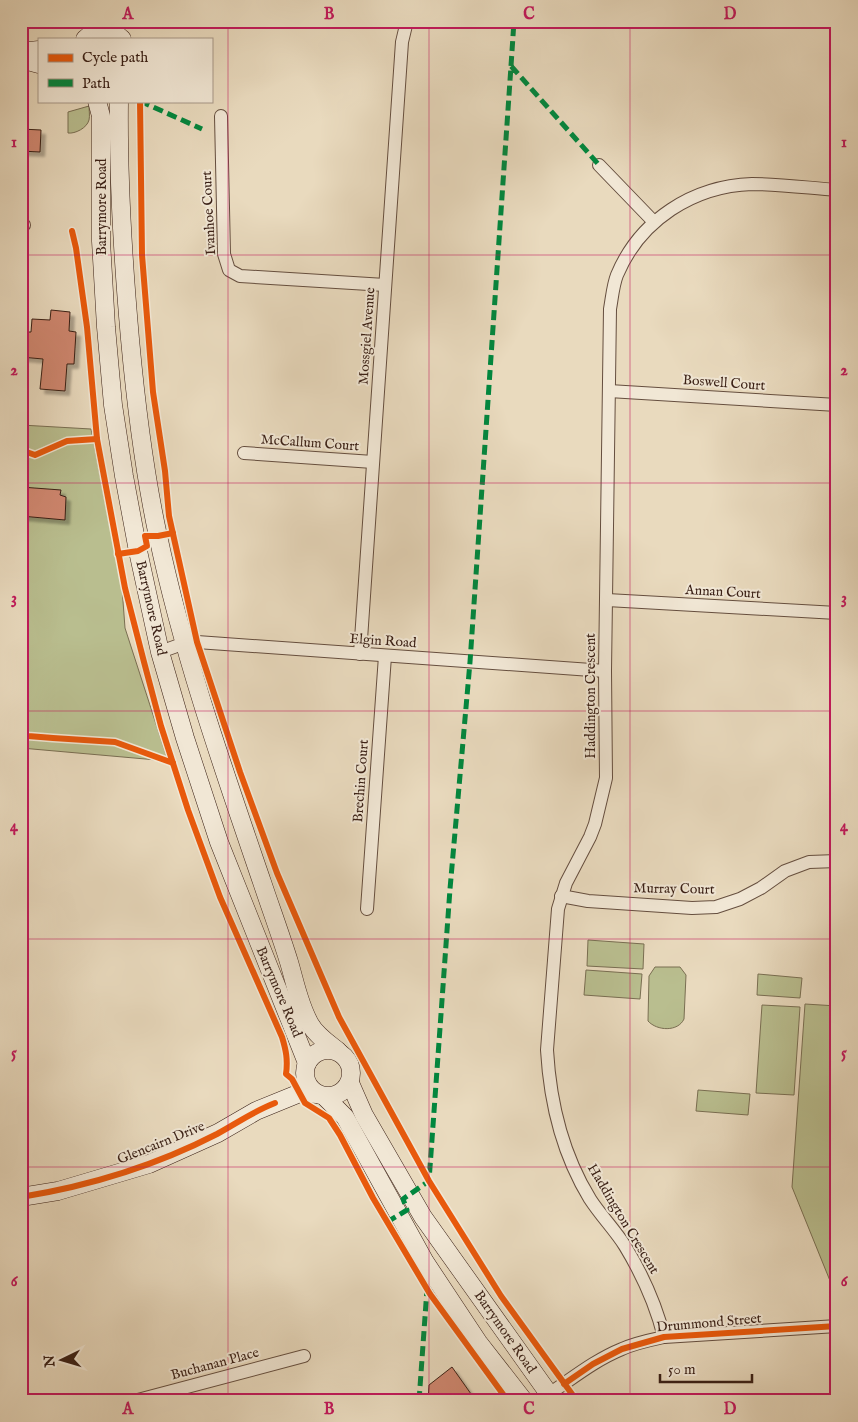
<svg xmlns="http://www.w3.org/2000/svg" width="858" height="1422" viewBox="0 0 858 1422" font-family="'IM FELL English',serif">
  <style>
    .green { fill: #b9be8f; stroke: #796e52 }
    .building { fill: #d0876f; stroke: #391f15; filter: url(#shadow) }
    .lines { fill: none; stroke-linecap: round; stroke-linejoin: round }
    .street-casing { stroke: #654e3f; stroke-width: 14 }
    .secondary-casing { stroke: #391f15; stroke-width: 19 }
    .street { stroke: #f1e7d5; stroke-width: 12 }
    .secondary { stroke: #f1e7d5; stroke-width: 18 }
    .quiet { stroke: #00873e; stroke-width: 5; stroke-dasharray: 10 5; stroke-linecap: butt }
    .cycleway-casing { stroke: #f1e7d5; stroke-width: 9 }
    .cycleway { stroke: #e8590c; stroke-width: 6 }
    .grid { fill: none; stroke: #c2185b; stroke-width: 1; stroke-opacity: 0.55 }
    .labels { text-anchor: middle; dominant-baseline: central; stroke-width: 4; stroke-linejoin: round; paint-order: stroke }
    .street-label { font-size: 14px; fill: #391f15; stroke: #f1e7d5 }
    .neatline { fill: none; stroke: #c2185b; stroke-width: 2 }
    .grid-label { font-size: 16px; text-anchor: middle; font-weight: bold; fill: #c2185b }
  </style>
  <defs>
    <filter id="shadow"><feDropShadow dx="4.5" dy="4.5" stdDeviation="1" flood-color="#0004"/></filter>
  </defs>
  <rect width="100%" height="100%" fill="#e9dabe"/>
  <filter id="stains"><feTurbulence type="fractalNoise" baseFrequency=".004" numOctaves="4"/><feColorMatrix values="0 0 0 0 .2 0 0 0 0 .09 0 0 0 0 .02 0 0 0 .5 -.17"/></filter>
  <radialGradient id="worn" r=".72"><stop offset=".6" stop-color="#630" stop-opacity="0"/><stop offset="1" stop-color="#630" stop-opacity=".3"/></radialGradient>
  <g class="green">
    <path d="M89 106C89 110 90 116 89 120 87 128 75 134 68 133V112Z"/>
    <path d="M21 425 91 429 122 588 125 628 168 761 21 748Z"/>
    <path d="M588 940 644 944 643 969 587 966Z"/>
    <path d="M655 967H680L686 975 684 1019C678 1032 657 1031 648 1021L649 976Z"/>
    <path d="M586 970 642 974 640 999 584 995Z"/>
    <path d="M758 974 802 978 800 998 757 995Z"/>
    <path d="M805 1004 837 1006V1298L792 1187Z"/>
    <path d="M762 1005 800 1007 794 1095 756 1093Z"/>
    <path d="M698 1090 750 1094 748 1115 696 1111Z"/>
  </g>
  <g class="building">
    <path d="M21 129 41 130 40 152 21 151Z"/>
    <path d="M51 310 70 312 69 331 76 332 74 364H67L65 391 40 389 43 359 21 357 22 332H31L32 319 50 320Z"/>
    <path d="M21 487 61 490 60 495 66 497 65 520 21 516Z"/>
    <path d="M452 1367 476 1401H428L429 1385Z"/>
  </g>
  <g class="lines">
    <defs>
      <g id="street">
        <path d="M221 116 224 254 229 270 240 276 385 285"/>
        <path d="M599 165 654 222"/>
        <path d="M21 225H24"/>
        <path d="M609 391 837 405"/>
        <path d="M244 453 373 462"/>
        <path d="M607 600 837 613"/>
        <path d="M160 652 185 643 197 642 605 671"/>
        <path d="M360 654 402 42 407 21"/>
        <path d="M561 896 588 901 692 908 716 907 740 899 761 888 785 871 809 862 837 861"/>
        <path d="M367 909 385 656"/>
        <path d="M664 1337C656 1305 642 1274 625 1246 615 1230 601 1216 590 1199 563 1155 550 1102 547 1050L558 909 566 883 590 837 595 824 606 778 605 671 610 309C612 298 613 285 617 275 640 220 693 186 752 184 780 184 809 188 837 190"/>
        <path d="M549 1394C573 1378 595 1360 622 1349 635 1343 650 1340 664 1337L837 1326"/>
        <path d="M134 1401 304 1356"/>
      </g>
      <g id="secondary">
        <path d="M85 39C96 28 111 28 122 39"/>
        <path d="M21 52 39 50"/>
        <path d="M21 59 39 64"/>
        <path d="M97 101 101 116V241L106 327 113 405 124 476 138 551 160 652 185 738 219 842 307 1063"/>
        <path d="M119 101C118 181 123 260 130 339 136 405 144 471 158 536 183 654 223 768 262 882 271 909 281 936 289 962 295 982 299 1005 310 1024 316 1035 328 1043 338 1051"/>
        <circle cx="328" cy="1073" r="23"/>
        <path d="M350 1083 364 1115 423 1217 554 1401"/>
        <path d="M325 1097 345 1117 425 1262 478 1342 524 1401"/>
        <path d="M21 1197 58 1191 149 1164 218 1133 256 1111 300 1093 317 1094"/>
      </g>
    </defs>
    <use href="#street" class="street-casing"/>
    <use href="#secondary" class="secondary-casing"/>
    <use href="#street" class="street"/>
    <use href="#secondary" class="secondary"/>
    <g class="quiet">
      <path d="M511 66 514 21"/>
      <path d="M140 101 202 129"/>
      <path d="M387 1222 407 1210 403 1199 429 1181 450 889 470 662 511 66 599 165"/>
      <path d="M419 1401 427 1289"/>
    </g>
    <defs>
      <g id="cycleway">
        <path d="M140 101 142 255 153 392 165 471 169 516 197 642 240 772 277 873 339 1017 429 1181 501 1296 577 1401"/>
        <path d="M72 231 76 248 87 327 97 439 125 588 144 662 161 726 188 810 220 897 282 1037C286 1050 288 1060 286 1074L292 1079 305 1103 329 1118 340 1135 373 1198 430 1294 508 1401"/>
        <path d="M21 450 35 455 67 441 97 439"/>
        <path d="M118 554 138 551 147 546 145 536H158L173 533"/>
        <path d="M21 732 28 736 53 738 115 742 173 763"/>
        <path d="M21 1197C89 1186 157 1165 217 1134 237 1123 254 1111 275 1103"/>
        <path d="M564 1384 593 1364 622 1349 664 1337 837 1326"/>
      </g>
    </defs>
    <use href="#cycleway" class="cycleway-casing"/>
    <use href="#cycleway" class="cycleway"/>
  </g>
  <path class="grid" d="M228 21V1401M429 21V1401M630 21V1401M21 255H837M21 483H837M21 711H837M21 939H837M21 1167H837"/>
  <g class="labels">
    <g class="street-label">
      <text transform="translate(102 207) rotate(-90)">Barrymore Road</text>
      <text transform="translate(209 213) rotate(-93)">Ivanhoe Court</text>
      <text transform="translate(367 336) rotate(-86)">Mossgiel Avenue</text>
      <text transform="translate(724 383) rotate(4)">Boswell Court</text>
      <text transform="translate(310 443) rotate(4)">McCallum Court</text>
      <text transform="translate(723 592) rotate(3)">Annan Court</text>
      <text transform="translate(151 608) rotate(77)">Barrymore Road</text>
      <text transform="translate(383 641) rotate(4)">Elgin Road</text>
      <text transform="translate(591 696) rotate(-90)">Haddington Crescent</text>
      <text transform="translate(361 781) rotate(-86)">Brechin Court</text>
      <text transform="translate(674 889) rotate(1)">Murray Court</text>
      <text transform="translate(279 992) rotate(67)">Barrymore Road</text>
      <text transform="translate(161 1143) rotate(-22)">Glencairn Drive</text>
      <text transform="translate(623 1219) rotate(59)">Haddington Crescent</text>
      <text transform="translate(709 1323) rotate(-5)">Drummond Street</text>
      <text transform="translate(505 1332) rotate(55)">Barrymore Road</text>
      <text transform="translate(215 1364) rotate(-15)">Buchanan Place</text>
    </g>
  </g>
  <rect width="858" height="1422" fill="none" stroke="#e9dabe" stroke-width="55"/>
  <rect x="38" y="38" width="175" height="65" fill="#f1e7d5" stroke="#a79788"/>
  <rect x="48" y="54" width="25" height="8" fill="#e8590c" stroke="#a79788"/>
  <text x="82" y="62" font-size="15" fill="#391f15">Cycle path</text>
  <rect x="48" y="79" width="25" height="8" fill="#00873e" stroke="#a79788"/>
  <text x="82" y="88" font-size="15" fill="#391f15">Path</text>
  <g transform="translate(62 1360) rotate(265)" stroke="#f1e7d5" stroke-width="4" paint-order="stroke">
  <path d="M0-4L9 19L0 12L-9 19Z" fill="#391f15"/>
  <text y="-8" font-size="14" font-weight="bold" text-anchor="middle" fill="#391f15">N</text>
  </g>
  <path d="M660 1374v8h92v-8" fill="none" stroke="#391f15" stroke-width="2.5"/>
  <text x="668" y="1374" font-size="15" fill="#391f15" stroke="#f1e7d5" stroke-width="4" paint-order="stroke">50 m</text>
  <rect x="28" y="28" width="802" height="1366" class="neatline"/>
  <g class="grid-label">
    <text x="128" y="19">A</text>
    <text x="329" y="19">B</text>
    <text x="529" y="19">C</text>
    <text x="730" y="19">D</text>
    <text x="14" y="147">1</text>
    <text x="844" y="147">1</text>
    <text x="14" y="375">2</text>
    <text x="844" y="375">2</text>
    <text x="14" y="603">3</text>
    <text x="844" y="603">3</text>
    <text x="14" y="831">4</text>
    <text x="844" y="831">4</text>
    <text x="14" y="1058">5</text>
    <text x="844" y="1058">5</text>
    <text x="14" y="1286">6</text>
    <text x="844" y="1286">6</text>
    <text x="128" y="1414">A</text>
    <text x="329" y="1414">B</text>
    <text x="529" y="1414">C</text>
    <text x="730" y="1414">D</text>
  </g>
  <rect width="100%" height="100%" filter="url(#stains)"/>
  <rect width="100%" height="100%" fill="url(#worn)"/>
</svg>
